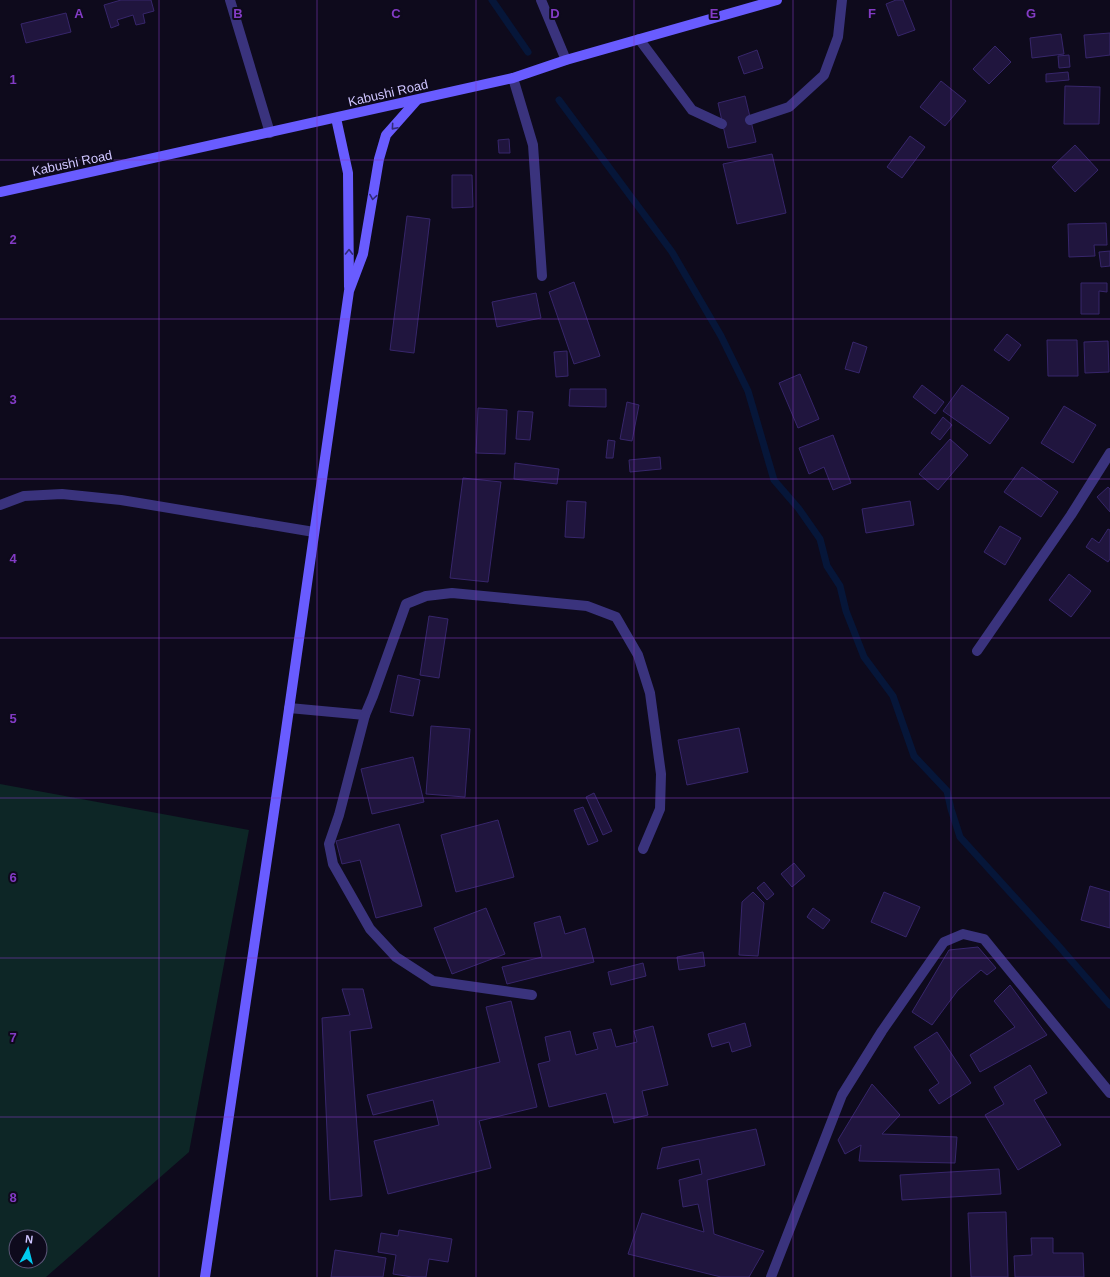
<svg xmlns="http://www.w3.org/2000/svg" width="1110" height="1277" viewBox="0 0 1110 1277" font-family="Helvetica,sans-serif">
  <style>
    .green { fill: #0d2626; fill-rule: evenodd }
    .lines { fill: none; stroke-linecap: round; stroke-linejoin: round }
    .stream { stroke: #061639; stroke-width: 7 }
    .building { fill: #20153e; stroke: #37266b }
    .lane { stroke: #3a337d; stroke-width: 10 }
    .street { stroke: #3a337d; stroke-width: 10 }
    .secondary { stroke: #695cff; stroke-width: 10 }
    .oneway { stroke: #322b77 }
    .grid { fill: none; stroke: #833bc5; stroke-width: 1; stroke-opacity: 0.55 }
    .labels { text-anchor: middle; dominant-baseline: central; stroke-width: 4; stroke-linejoin: round; paint-order: stroke }
    .street-label { font-size: 13px; fill: #cfc5ff; stroke: #0e0a1c }
    .grid-label { font-size: 13px; text-anchor: middle; font-weight: bold; fill: #833bc5; stroke: #0e0a1c; stroke-width: 4; stroke-linejoin: round; paint-order: stroke }
  </style>
  <rect width="100%" height="100%" fill="#0e0a1c"/>
  <path class="green" d="M0 784 249 830 189 1152 46 1277H0ZM16 1237H40V1261H16Z"/>
  <g class="lines">
    <g class="stream">
      <path d="M492 0 528 52"/>
      <path d="M559 100 672 252 721 336 748 391 774 480 799 509 820 539 827 566 840 586 846 611 864 657 893 696 914 756 947 791 951 809 960 837 1057 944 1110 1005"/>
    </g>
  </g>
  <g class="building">
    <path d="M121 0H151L154 11 143 14 145 23 136 25 133 15 117 20 119 25 111 28 104 5Z"/>
    <path d="M896 0H903L915 30 898 36 886 4Z"/>
    <path d="M66 13 71 32 26 43 21 24Z"/>
    <path d="M1110 33V55L1086 58 1084 35Z"/>
    <path d="M1061 34 1064 54 1032 58 1030 38Z"/>
    <path d="M995 46 1011 62 989 84 973 69Z"/>
    <path d="M757 50 763 68 744 74 738 57Z"/>
    <path d="M1069 55 1070 67 1059 68 1058 56Z"/>
    <path d="M1068 72 1069 80 1046 82V74Z"/>
    <path d="M941 81 966 101 945 126 920 107Z"/>
    <path d="M1065 86 1100 87 1099 124H1064Z"/>
    <path d="M745 96 756 142 728 148 718 103Z"/>
    <path d="M910 136 925 147 902 178 887 167Z"/>
    <path d="M509 139 510 153H499L498 140Z"/>
    <path d="M1075 145 1098 170 1075 192 1052 167Z"/>
    <path d="M772 154 786 213 737 224 723 164Z"/>
    <path d="M452 175H472L473 207 452 208Z"/>
    <path d="M407 216 430 219 414 353 390 350Z"/>
    <path d="M1106 223 1107 245H1094L1095 256 1069 257 1068 224Z"/>
    <path d="M1110 251V266L1101 267 1099 252Z"/>
    <path d="M574 282 600 356 574 364 549 292Z"/>
    <path d="M1081 283H1107V292L1099 291V314H1081Z"/>
    <path d="M536 293 541 318 497 327 492 302Z"/>
    <path d="M1007 334 1021 345 1009 361 994 350Z"/>
    <path d="M1047 340H1077L1078 376H1048Z"/>
    <path d="M1108 341 1109 372 1085 373 1084 342Z"/>
    <path d="M853 342 867 347 859 373 845 369Z"/>
    <path d="M567 351 568 376 556 377 554 352Z"/>
    <path d="M800 374 819 419 798 428 779 383Z"/>
    <path d="M922 385 944 402 935 414 913 397Z"/>
    <path d="M962 385 1009 418 990 444 943 411Z"/>
    <path d="M570 389H606V407L569 406Z"/>
    <path d="M627 402 639 405 632 441 620 439Z"/>
    <path d="M1064 406 1096 425 1073 463 1041 443Z"/>
    <path d="M478 408 507 410 505 454 476 453Z"/>
    <path d="M518 411 533 412 530 440 516 439Z"/>
    <path d="M943 417 952 425 940 440 931 433Z"/>
    <path d="M833 435 851 483 833 490 824 467 809 474 799 448Z"/>
    <path d="M950 439 968 455 938 490 919 474Z"/>
    <path d="M608 440 615 441 613 458H606Z"/>
    <path d="M660 457 661 469 630 472 629 460Z"/>
    <path d="M515 463 559 469 557 484 514 479Z"/>
    <path d="M1022 467 1058 492 1041 517 1004 492Z"/>
    <path d="M463 478 501 482 488 582 450 578Z"/>
    <path d="M1108 487 1110 489V512L1097 497Z"/>
    <path d="M567 501 586 502 584 538 565 537Z"/>
    <path d="M910 501 914 525 866 533 862 509Z"/>
    <path d="M1000 526 1021 538 1005 565 984 552Z"/>
    <path d="M1108 529 1110 530V559L1108 562 1086 547 1092 538 1099 543Z"/>
    <path d="M1069 574 1091 591 1071 617 1049 600Z"/>
    <path d="M429 616 448 619 439 678 420 675Z"/>
    <path d="M398 675 420 680 413 716 390 712Z"/>
    <path d="M431 726 470 729 465 797 426 794Z"/>
    <path d="M739 728 748 772 687 785 678 740Z"/>
    <path d="M413 757 424 802 372 814 361 769Z"/>
    <path d="M594 793 612 831 603 835 586 797Z"/>
    <path d="M583 807 598 841 588 845 574 810Z"/>
    <path d="M498 820 514 877 456 892 441 835Z"/>
    <path d="M399 824 422 906 376 918 360 860 342 864 336 841Z"/>
    <path d="M794 863 805 876 792 887 781 874Z"/>
    <path d="M764 882 774 894 767 900 757 888Z"/>
    <path d="M1090 886 1110 892V928L1081 920Z"/>
    <path d="M753 892 764 903 758 956 739 955 742 902Z"/>
    <path d="M884 892 920 907 906 937 871 922Z"/>
    <path d="M486 908 505 954 452 974 434 928Z"/>
    <path d="M813 908 830 920 823 929 807 917Z"/>
    <path d="M560 916 565 934 585 928 594 962 507 984 502 967 542 957 534 923Z"/>
    <path d="M978 947 996 968 987 975 981 970 958 990 932 1025 912 1012 949 950Z"/>
    <path d="M703 952 705 966 679 970 677 957Z"/>
    <path d="M643 963 646 976 611 985 608 972Z"/>
    <path d="M1010 985 1047 1035 980 1072 970 1055 1015 1027 994 1001Z"/>
    <path d="M342 989H363L372 1028 350 1031 362 1196 330 1200 322 1018 350 1015Z"/>
    <path d="M511 1001 537 1107 479 1121 491 1168 388 1194 374 1141 439 1125 433 1100 373 1115 367 1095 500 1062 486 1007Z"/>
    <path d="M745 1023 751 1046 732 1052 729 1042 712 1047 708 1034Z"/>
    <path d="M653 1026 668 1085 642 1091 648 1115 614 1123 606 1093 549 1107 538 1064 550 1061 545 1037 570 1031 576 1055 598 1049 593 1033 611 1029 616 1047 637 1042 634 1031Z"/>
    <path d="M937 1032 971 1083 939 1104 929 1090 939 1083 914 1047Z"/>
    <path d="M1030 1065 1047 1093 1034 1100 1061 1145 1018 1170 985 1115 1004 1104 994 1087Z"/>
    <path d="M872 1084 900 1115 882 1134 957 1137 955 1163 859 1161 861 1145 845 1154 838 1140Z"/>
    <path d="M756 1129 765 1165 707 1180 714 1234 764 1251 749 1277H721L628 1254 642 1213 704 1232 698 1204 683 1207 679 1180 702 1174 699 1159 657 1169 662 1148Z"/>
    <path d="M999 1169 1001 1194 902 1200 900 1175Z"/>
    <path d="M1006 1212 1008 1277H971L968 1213Z"/>
    <path d="M399 1230 452 1239 448 1262 429 1259 426 1277H412L393 1274 396 1255 378 1252 381 1233 398 1236Z"/>
    <path d="M1031 1238H1053V1253H1083L1084 1277H1015L1014 1256 1032 1255Z"/>
    <path d="M335 1250 386 1258 383 1277H331Z"/>
  </g>
  <g class="lines">
    <g class="lane">
      <path d="M639 39 692 110 722 124"/>
      <path d="M750 120 789 107 824 75 838 37 842 0"/>
      <path d="M0 505 24 496 62 494 121 500 314 532"/>
      <path d="M289 708 365 715 373 696 406 604 426 596 452 593 587 606 616 617 638 655 650 693 661 774 660 809 643 849"/>
      <path d="M365 715 339 815 329 844 333 864 370 929 396 957 433 981 532 995"/>
    </g>
    <g class="street">
      <path d="M230 0 270 133"/>
      <path d="M541 0 566 60"/>
      <path d="M513 78 533 145 542 276"/>
      <path d="M977 651 1071 515 1110 453"/>
      <path d="M771 1277 842 1095 882 1031 944 942 963 934 984 939 1110 1093"/>
    </g>
    <g class="secondary">
      <path d="M336 118 348 173 349 287"/>
      <path d="M0 192 513 78 566 60 777 0"/>
      <path d="M205 1277 283 751 349 291 363 254 379 159 386 135 417 100"/>
    </g>
  </g>
  <defs><path id="oneway-chevron" d="M-2-3.5L2.5 0L-2 3.5" fill="none" stroke-width="1.6" stroke-linecap="round" stroke-linejoin="round"/></defs>
  <g class="oneway">
    <use href="#oneway-chevron" transform="translate(394 127) rotate(131)"/>
    <use href="#oneway-chevron" transform="translate(373 197) rotate(99)"/>
    <use href="#oneway-chevron" transform="translate(349 252) rotate(-89)"/>
  </g>
  <path class="grid" d="M159 0V1277M317 0V1277M476 0V1277M634 0V1277M793 0V1277M951 0V1277M0 160H1110M0 319H1110M0 479H1110M0 638H1110M0 798H1110M0 958H1110M0 1117H1110"/>
  <g class="labels">
    <g class="street-label">
      <text transform="translate(388 93) rotate(-13)">Kabushi Road</text>
      <text transform="translate(72 163) rotate(-12)">Kabushi Road</text>
    </g>
  </g>
  <g class="grid-label">
    <text x="79" y="18">A</text>
    <text x="238" y="18">B</text>
    <text x="396" y="18">C</text>
    <text x="555" y="18">D</text>
    <text x="714" y="18">E</text>
    <text x="872" y="18">F</text>
    <text x="1031" y="18">G</text>
    <text x="13" y="84">1</text>
    <text x="13" y="244">2</text>
    <text x="13" y="404">3</text>
    <text x="13" y="563">4</text>
    <text x="13" y="723">5</text>
    <text x="13" y="882">6</text>
    <text x="13" y="1042">7</text>
    <text x="13" y="1202">8</text>
  </g>
  <g transform="translate(28 1249) rotate(7)"><circle r="19" fill="#0e0a1c" stroke="#5b5577"/>
  <path d="M0-3L7 15L0 10L-7 15Z" fill="#00cbf0"/>
  <text y="-6" font-size="11" font-weight="bold" text-anchor="middle" fill="#cfc5ff">N</text>
  </g>
</svg>
